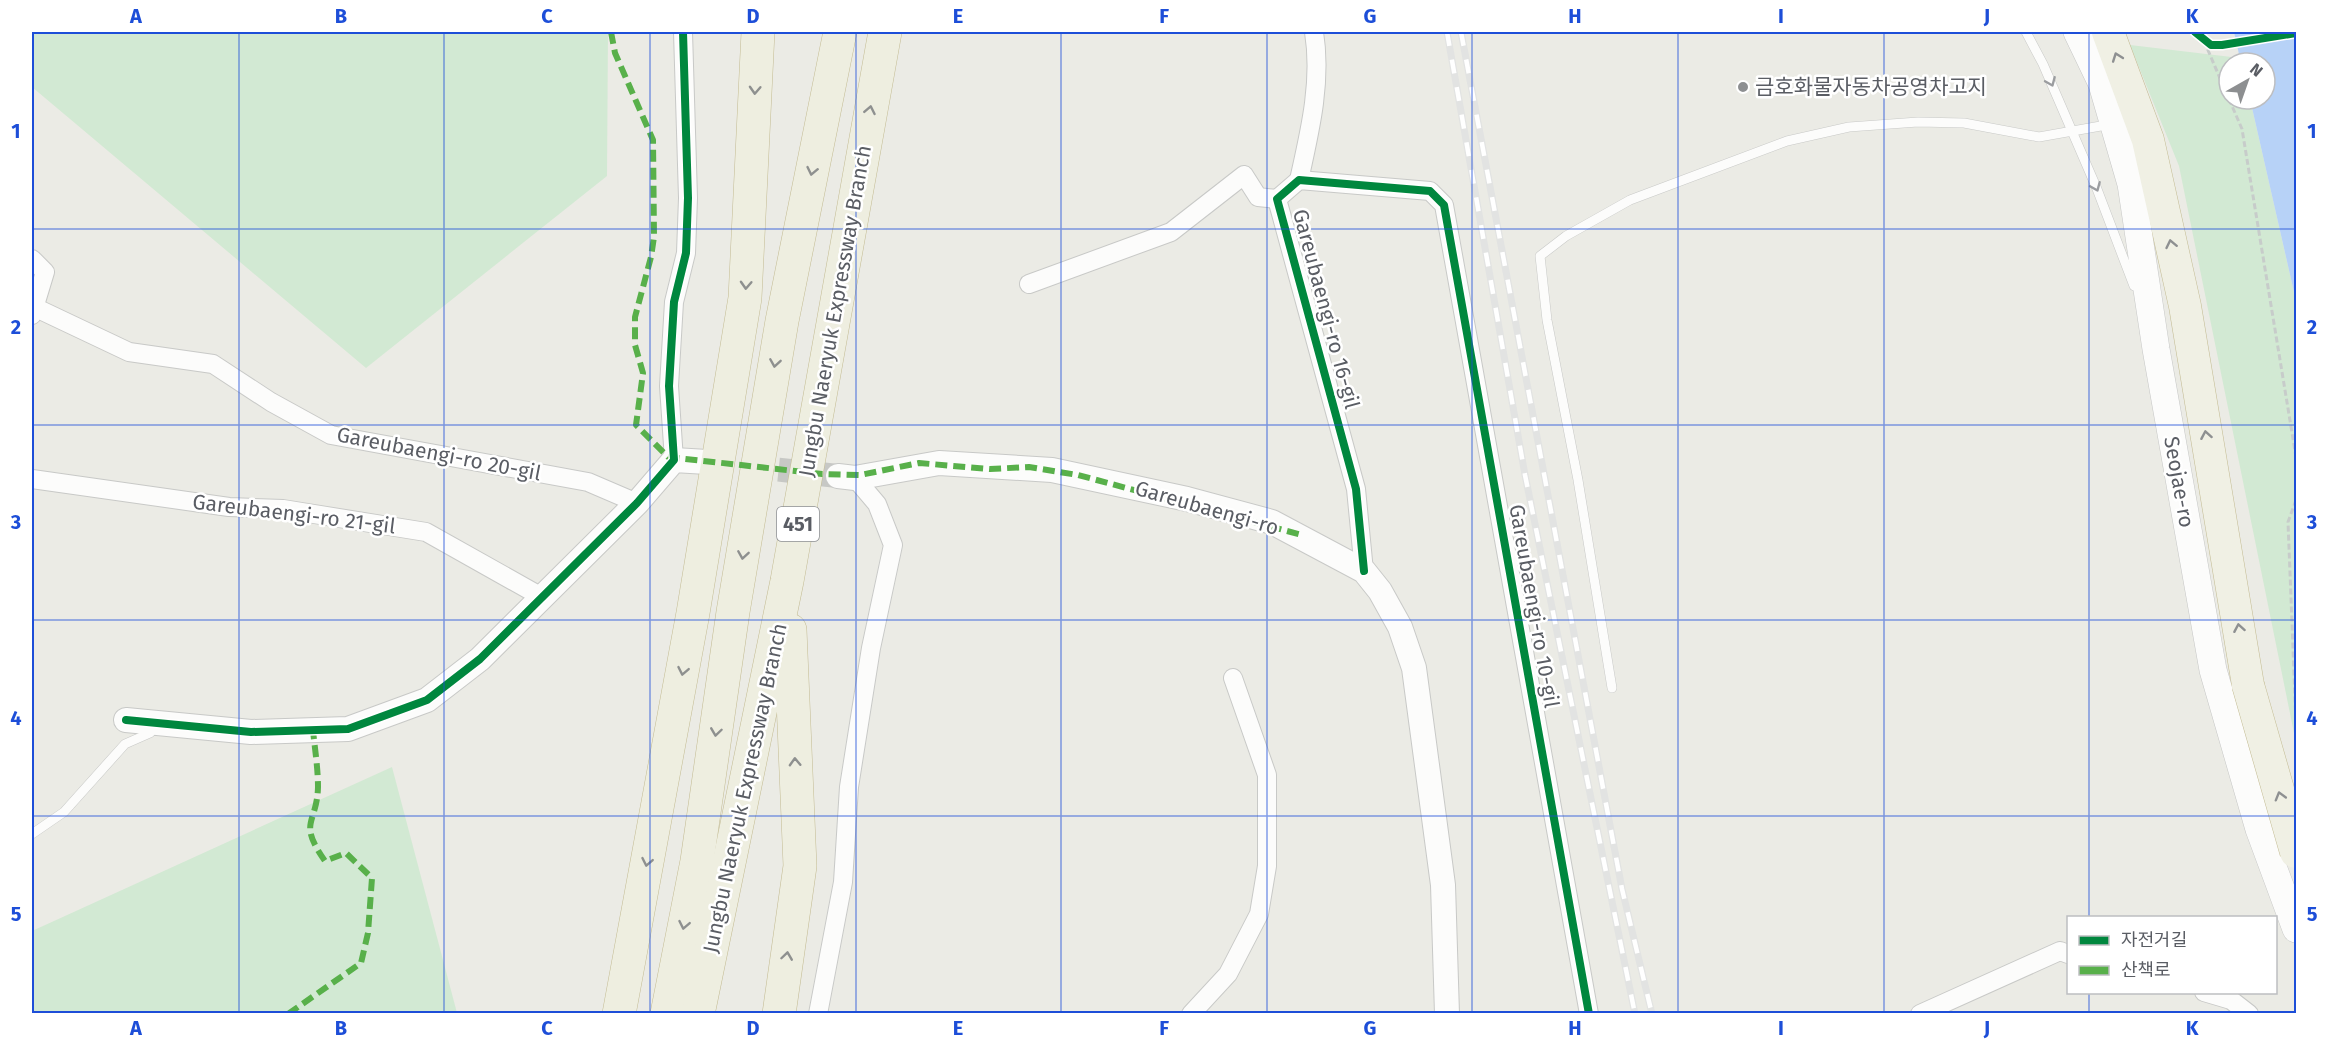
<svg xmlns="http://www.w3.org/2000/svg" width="2328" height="1045" viewBox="0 0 2328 1045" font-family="'Fira Sans','Noto Sans KR',sans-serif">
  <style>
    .green { fill: #d2e9d3 }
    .water { fill: #b7d2f7 }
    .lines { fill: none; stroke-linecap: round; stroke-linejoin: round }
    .tertiary-tunnel { stroke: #c7c8c5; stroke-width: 24; stroke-dasharray: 24 12; stroke-linecap: butt }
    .service-casing { stroke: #c8c9c7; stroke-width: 10 }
    .minor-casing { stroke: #c8c9c7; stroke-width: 20 }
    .tertiary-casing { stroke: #c8c9c7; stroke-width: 26 }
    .secondary-casing { stroke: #c6c7c6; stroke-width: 28 }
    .trunk-casing { stroke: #c3bb92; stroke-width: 33 }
    .motorway-casing { stroke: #c3bb92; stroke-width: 34 }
    .path { stroke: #c7ccca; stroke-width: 3; stroke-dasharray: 6 3; stroke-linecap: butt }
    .service { stroke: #fcfcfb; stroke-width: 9 }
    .minor { stroke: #fcfcfb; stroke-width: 18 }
    .tertiary { stroke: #fcfcfb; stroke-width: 24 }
    .secondary { stroke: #fcfcfb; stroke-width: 27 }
    .trunk { stroke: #f0f0e4; stroke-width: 32 }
    .motorway { stroke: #eeeee0; stroke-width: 33 }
    .rail-casing { stroke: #e2e3e2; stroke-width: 7 }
    .rail { stroke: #fff; stroke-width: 4.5; stroke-dasharray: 14; stroke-linecap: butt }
    .trunk-bridge-casing { stroke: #c3bb92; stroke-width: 33; stroke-linecap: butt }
    .trunk-bridge { stroke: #f0f0e4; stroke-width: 32 }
    .quiet { stroke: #58b04a; stroke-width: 6; stroke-dasharray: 12 6; stroke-linecap: butt }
    .cycleway-casing { stroke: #fff; stroke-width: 11 }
    .cycleway { stroke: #00873e; stroke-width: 8 }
    .oneway { stroke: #8e9091 }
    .oneway2 { stroke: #9b9da0 }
    .oneway3 { stroke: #8e908f }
    .grid { fill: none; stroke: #1d4ed8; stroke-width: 1.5; stroke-opacity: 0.55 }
    .poi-dot { fill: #8d8f91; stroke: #fff; stroke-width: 2 }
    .labels { text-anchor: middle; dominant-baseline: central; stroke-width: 5; stroke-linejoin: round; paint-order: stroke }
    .shield { fill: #fff; stroke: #8c8e92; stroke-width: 1.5 }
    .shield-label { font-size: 20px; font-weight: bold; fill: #5a5d64 }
    .poi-label { font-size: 21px; fill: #5a5d64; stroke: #fff; text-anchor: start }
    .street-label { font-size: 21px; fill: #5a5d64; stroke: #fff }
    .neatline { fill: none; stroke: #1d4ed8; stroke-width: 2 }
    .grid-label { font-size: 20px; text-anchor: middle; font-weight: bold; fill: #1d4ed8 }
  </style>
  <rect width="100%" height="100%" fill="#ebebe5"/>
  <g class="green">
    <path d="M32 32H608L607 176 366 368 32 87Z"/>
    <path d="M2130 45 2240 58 2241 63H2229V99H2250L2296 301V743L2179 166Z"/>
    <path d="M392 767 457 1013H32V931Z"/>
  </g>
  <path class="water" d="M2234 32H2296V301L2250 99H2265V63H2241Z"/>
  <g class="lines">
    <path class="tertiary-tunnel" d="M707 462 838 476"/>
    <defs>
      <g id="service">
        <path d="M2026 32 2043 64 2097 189 2134 286"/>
        <path d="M1612 688 1578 480 1547 320 1540 256 1566 236 1630 200 1787 141 1849 127 1918 122 1964 123 2039 137 2112 124"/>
        <path d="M32 834 64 812 125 744 150 733 156 725"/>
      </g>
      <g id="minor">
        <path d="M1299 180C1310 131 1322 81 1314 32"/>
        <path d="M32 259 45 272 32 315"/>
        <path d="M1029 284 1171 232 1244 175 1258 197 1277 199"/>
        <path d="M34 307 129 352 213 364 271 402 331 435 588 482 637 503"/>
        <path d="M674 460 669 386 674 302 686 253 688 198 683 32"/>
        <path d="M32 479 229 507 283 509 426 532 540 596"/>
        <path d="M1364 571 1356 489 1277 199 1299 180 1430 191 1444 205 1589 1014"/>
        <path d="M2204 992 2231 1000 2249 1014"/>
        <path d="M818 1014 843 882 849 787 871 648 893 545 877 504 855 478"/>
        <path d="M1191 1014 1228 974 1259 914 1267 866V775L1233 678"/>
        <path d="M1920 1014 2060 951 2068 954"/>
      </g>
      <g id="tertiary">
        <path d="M838 476 855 478 939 463 1052 470 1187 499 1272 522 1364 571 1380 591 1400 627 1414 668 1443 885 1447 1014"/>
        <path d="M126 720 251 732 348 729 427 700 480 659 637 503 674 460 707 462"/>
      </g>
      <path id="secondary" d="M2077 32 2102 84 2131 184 2156 349 2213 670 2259 829 2296 929"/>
      <path id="trunk" d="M2108 32 2148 140 2185 306 2248 685"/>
      <g id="motorway">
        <path d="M619 1014 693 613 745 298 758 32"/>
        <path d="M667 1014 697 861 733 612 782 321 840 32"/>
        <path d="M698 1014 787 581 885 32"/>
        <path d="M779 1014 800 866 790 630"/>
      </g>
    </defs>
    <use href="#service" class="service-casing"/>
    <use href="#minor" class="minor-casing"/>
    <use href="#tertiary" class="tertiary-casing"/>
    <use href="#secondary" class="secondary-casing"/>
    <use href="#trunk" class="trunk-casing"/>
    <use href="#motorway" class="motorway-casing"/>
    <g class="path">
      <path d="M2204 41 2229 99"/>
      <path d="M2229 99 2242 129 2296 457"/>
      <path d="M2296 500 2288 522 2296 724"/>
    </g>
    <use href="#service" class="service"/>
    <use href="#minor" class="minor"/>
    <use href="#tertiary" class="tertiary"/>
    <use href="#secondary" class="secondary"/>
    <use href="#trunk" class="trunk"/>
    <use href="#motorway" class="motorway"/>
    <defs>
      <g id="rail">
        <path d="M1447 32 1525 475 1635 1014"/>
        <path d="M1461 32 1622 889 1652 1014"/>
      </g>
    </defs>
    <use href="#rail" class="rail-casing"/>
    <use href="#rail" class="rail"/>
    <defs>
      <path id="trunk-bridge" d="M2248 685 2296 852"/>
    </defs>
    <use href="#trunk-bridge" class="trunk-bridge-casing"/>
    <use href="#trunk-bridge" class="trunk-bridge"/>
    <g class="quiet">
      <path d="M611 32 615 53 653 140 654 237 651 257 635 317V345L643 373 636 425 668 457 822 474 860 475 919 463 990 469 1029 467 1078 475 1302 535"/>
      <path d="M288 1014 361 963 368 933 372 878 346 853 325 861C297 821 317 825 318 787 318 769 315 749 313 731"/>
    </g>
    <defs>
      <g id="cycleway">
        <path d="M2195 32 2211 45H2222L2296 33"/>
        <path d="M1364 571 1356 489 1277 199 1299 180 1430 191 1444 205 1589 1014"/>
        <path d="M126 720 251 732 348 729 427 700 480 659 637 503 674 460 669 386 674 302 686 253 688 198 683 32"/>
      </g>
    </defs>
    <use href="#cycleway" class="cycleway-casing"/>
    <use href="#cycleway" class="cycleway"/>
  </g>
  <defs><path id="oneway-chevron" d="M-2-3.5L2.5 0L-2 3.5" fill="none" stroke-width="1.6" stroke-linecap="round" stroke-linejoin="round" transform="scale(1.5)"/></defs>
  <g class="oneway">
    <use href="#oneway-chevron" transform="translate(2117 57) rotate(-110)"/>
    <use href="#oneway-chevron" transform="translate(2171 244) rotate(-102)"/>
    <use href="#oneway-chevron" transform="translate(2206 435) rotate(-100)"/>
    <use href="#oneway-chevron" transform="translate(2239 628) rotate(-100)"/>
    <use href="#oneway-chevron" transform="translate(2280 796) rotate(-106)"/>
  </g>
  <g class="oneway2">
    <use href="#oneway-chevron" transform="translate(2051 82) rotate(67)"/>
    <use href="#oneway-chevron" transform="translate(2096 187) rotate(67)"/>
  </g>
  <g class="oneway3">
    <use href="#oneway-chevron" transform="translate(755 90) rotate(93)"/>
    <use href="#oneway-chevron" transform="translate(870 110) rotate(-79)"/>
    <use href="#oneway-chevron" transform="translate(812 171) rotate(102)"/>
    <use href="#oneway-chevron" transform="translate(746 285) rotate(93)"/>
    <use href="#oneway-chevron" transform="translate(775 363) rotate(99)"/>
    <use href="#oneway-chevron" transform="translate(743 555) rotate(99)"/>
    <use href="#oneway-chevron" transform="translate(683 671) rotate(101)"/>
    <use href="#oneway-chevron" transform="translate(716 732) rotate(98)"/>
    <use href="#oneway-chevron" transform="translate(795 762) rotate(-92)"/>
    <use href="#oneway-chevron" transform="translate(647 862) rotate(101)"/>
    <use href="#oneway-chevron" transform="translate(684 925) rotate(101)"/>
    <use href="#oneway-chevron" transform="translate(787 956) rotate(-82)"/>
  </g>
  <path class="grid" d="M239 32V1014M444 32V1014M650 32V1014M856 32V1014M1061 32V1014M1267 32V1014M1472 32V1014M1678 32V1014M1884 32V1014M2089 32V918M32 229H2296M32 425H2296M32 620H2296M32 816H2296M2089 992V1014"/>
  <circle class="poi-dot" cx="1743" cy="87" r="6"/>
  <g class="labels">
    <rect class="shield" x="777" y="507" width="42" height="34" rx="4.5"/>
    <g class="shield-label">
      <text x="798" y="524">451</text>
    </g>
    <g class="poi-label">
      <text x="1755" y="87">금호화물자동차공영차고지</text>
    </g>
    <g class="street-label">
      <text transform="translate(1326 309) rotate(75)">Gareubaengi-ro 16-gil</text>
      <text transform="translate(835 311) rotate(-80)">Jungbu Naeryuk Expressway Branch</text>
      <text transform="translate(439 454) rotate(11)">Gareubaengi-ro 20-gil</text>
      <text transform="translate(2179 482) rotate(80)">Seojae-ro</text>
      <text transform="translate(1207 508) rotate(16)">Gareubaengi-ro</text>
      <text transform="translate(294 514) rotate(7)">Gareubaengi-ro 21-gil</text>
      <text transform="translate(1534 606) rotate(80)">Gareubaengi-ro 10-gil</text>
      <text transform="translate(745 788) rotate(-78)">Jungbu Naeryuk Expressway Branch</text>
    </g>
  </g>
  <rect width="2328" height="1045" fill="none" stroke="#ffffff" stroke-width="66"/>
  <rect x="2067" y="916" width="210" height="78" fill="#ffffff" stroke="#bdbec1" stroke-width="1.5"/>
  <rect x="2079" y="936" width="30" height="9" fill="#00873e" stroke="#bdbec1" stroke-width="1.5"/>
  <text x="2121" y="946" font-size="18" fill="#5a5d64">자전거길</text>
  <rect x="2079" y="966" width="30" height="9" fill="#58b04a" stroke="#bdbec1" stroke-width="1.5"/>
  <text x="2121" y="976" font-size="18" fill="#5a5d64">산책로</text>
  <g transform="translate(2247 81) rotate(40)"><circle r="28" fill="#ffffff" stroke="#bdbec1" stroke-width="1.5"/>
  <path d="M0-4.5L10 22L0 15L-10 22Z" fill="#8d8f91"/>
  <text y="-9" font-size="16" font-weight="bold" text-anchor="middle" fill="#5a5d64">N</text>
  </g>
  <rect x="33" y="33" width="2262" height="979" class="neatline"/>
  <g class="grid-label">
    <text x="136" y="23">A</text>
    <text x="341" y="23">B</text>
    <text x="547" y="23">C</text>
    <text x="753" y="23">D</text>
    <text x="958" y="23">E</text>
    <text x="1164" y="23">F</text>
    <text x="1370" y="23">G</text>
    <text x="1575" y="23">H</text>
    <text x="1781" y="23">I</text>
    <text x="1987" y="23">J</text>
    <text x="2192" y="23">K</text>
    <text x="16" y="138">1</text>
    <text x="2312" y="138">1</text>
    <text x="16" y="334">2</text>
    <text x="2312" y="334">2</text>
    <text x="16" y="529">3</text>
    <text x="2312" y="529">3</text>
    <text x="16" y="725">4</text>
    <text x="2312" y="725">4</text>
    <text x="16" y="921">5</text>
    <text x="2312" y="921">5</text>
    <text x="136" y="1035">A</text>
    <text x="341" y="1035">B</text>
    <text x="547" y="1035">C</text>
    <text x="753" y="1035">D</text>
    <text x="958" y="1035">E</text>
    <text x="1164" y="1035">F</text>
    <text x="1370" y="1035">G</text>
    <text x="1575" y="1035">H</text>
    <text x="1781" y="1035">I</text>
    <text x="1987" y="1035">J</text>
    <text x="2192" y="1035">K</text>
  </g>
</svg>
